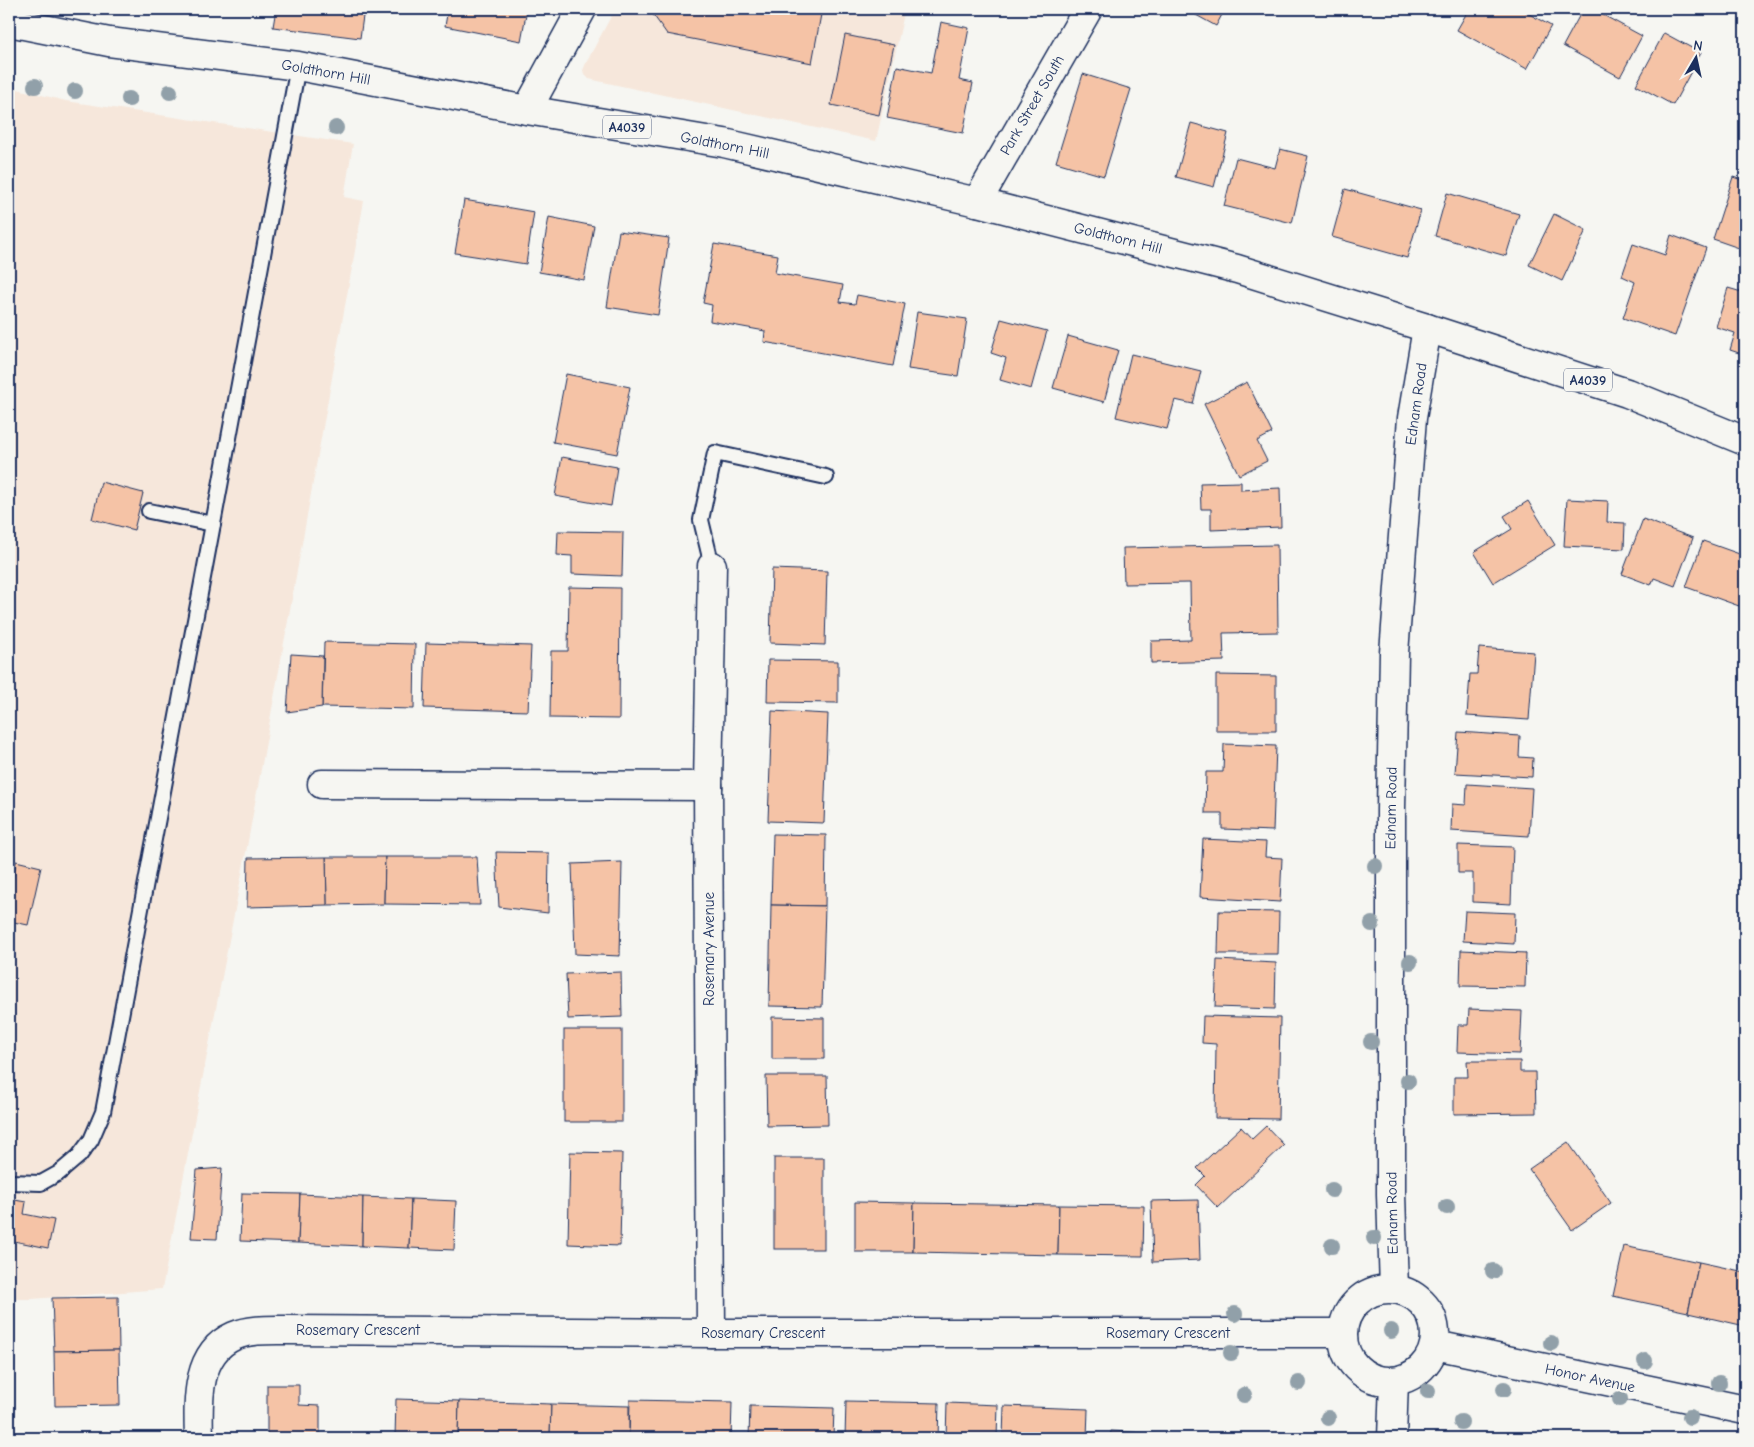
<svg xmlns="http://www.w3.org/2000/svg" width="1754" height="1447" viewBox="0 0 1754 1447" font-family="'Comic Neue',sans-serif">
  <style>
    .built { fill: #f6e7db }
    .building { fill: #f5c3a6; stroke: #1b2f5e }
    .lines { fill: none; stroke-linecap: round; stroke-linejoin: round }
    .lane-casing { stroke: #1b2f5e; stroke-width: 18 }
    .street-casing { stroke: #1b2f5e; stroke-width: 31 }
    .primary-casing { stroke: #1b2f5e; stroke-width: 31 }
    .lane { stroke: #f6f6f2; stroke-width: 14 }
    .street { stroke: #f6f6f2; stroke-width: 28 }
    .primary { stroke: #f6f6f2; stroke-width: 28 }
    .tree { fill: #91a0a9 }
    .labels { text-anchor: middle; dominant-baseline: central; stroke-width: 4.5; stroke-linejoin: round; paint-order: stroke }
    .shield { fill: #f6f6f2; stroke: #5d6b8a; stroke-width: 1 }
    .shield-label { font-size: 14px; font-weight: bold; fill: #1b2f5e }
    .street-label { font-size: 15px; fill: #1b2f5e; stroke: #f6f6f2 }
  </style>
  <rect width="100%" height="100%" fill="#f6f6f2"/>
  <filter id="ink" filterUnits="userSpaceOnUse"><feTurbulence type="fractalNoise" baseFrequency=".02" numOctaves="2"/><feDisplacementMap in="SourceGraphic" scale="10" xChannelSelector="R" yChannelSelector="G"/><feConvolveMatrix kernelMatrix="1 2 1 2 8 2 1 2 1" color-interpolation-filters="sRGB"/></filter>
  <g filter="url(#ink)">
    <g class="built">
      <path d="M615 9H905L876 141 589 79 584 74 583 70 586 63Z"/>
      <path d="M9 87 66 101 353 144 344 197 364 201 247 847 162 1289 32 1299H9Z"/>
    </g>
    <g class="building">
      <path d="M276 9H364L360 38 273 27Z"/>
      <path d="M448 9H527L521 41 445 26Z"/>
      <path d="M649 9H822L812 63 667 34Z"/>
      <path d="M1185 9H1225L1216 26Z"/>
      <path d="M1469 9H1520L1551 26 1527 69 1457 30Z"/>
      <path d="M1583 9H1592L1642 36 1620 77 1563 46Z"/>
      <path d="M941 22 969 28 959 80 973 83 963 133 887 118 897 66 931 73Z"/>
      <path d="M1664 33 1701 53 1673 105 1636 85Z"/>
      <path d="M845 35 894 45 879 115 831 105Z"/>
      <path d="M1083 74 1131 89 1104 176 1056 162Z"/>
      <path d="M1191 123 1228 133 1214 187 1176 177Z"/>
      <path d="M1280 149 1308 156 1292 223 1224 206 1236 158 1275 168Z"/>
      <path d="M1733 177 1745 181V229L1739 248 1713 239Z"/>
      <path d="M1345 189 1421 210 1407 258 1332 237Z"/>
      <path d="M1447 193 1519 214 1506 256 1435 236Z"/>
      <path d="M464 200 534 212 526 264 455 253Z"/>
      <path d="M1554 214 1586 230 1562 281 1529 265Z"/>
      <path d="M549 217 594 226 584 280 539 272Z"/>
      <path d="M619 231 669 238 658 315 607 307Z"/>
      <path d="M1671 235 1706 248 1675 336 1623 318 1635 282 1622 276 1633 244 1665 255Z"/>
      <path d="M714 244 778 255 775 273 843 285 840 302 855 304 857 295 905 304 893 366 764 342 765 331 710 321 712 305 703 303Z"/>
      <path d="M1728 288 1745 293V355L1730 350 1735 333 1716 327Z"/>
      <path d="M917 312 967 319 958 376 908 369Z"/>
      <path d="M1001 319 1047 331 1031 389 1000 380 1006 358 991 353Z"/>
      <path d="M1068 336 1118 350 1104 402 1053 388Z"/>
      <path d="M1131 354 1201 371 1193 404 1175 400 1167 429 1116 417Z"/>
      <path d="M566 374 630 387 617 454 553 442Z"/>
      <path d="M1247 382 1272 433 1257 441 1267 461 1239 475 1204 404Z"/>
      <path d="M562 457 617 467 611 506 555 496Z"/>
      <path d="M101 482 143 493 134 530 92 519Z"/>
      <path d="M1241 482V490L1280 488 1281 527 1211 530V509H1201L1200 483Z"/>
      <path d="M1567 499 1608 501 1607 522 1625 523 1624 549 1564 546Z"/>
      <path d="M1528 501 1555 545 1493 583 1474 552 1512 529 1504 516Z"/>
      <path d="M1643 519 1693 538 1675 586 1654 578 1651 585 1622 574Z"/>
      <path d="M558 531 623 532 622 576 572 574V556L557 555Z"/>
      <path d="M1703 541 1745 556V589L1739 606 1686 587Z"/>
      <path d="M1277 545 1278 632 1223 633 1224 661 1151 663V641L1191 640 1190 583 1124 584 1123 548Z"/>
      <path d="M772 569 827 571 825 645 770 643Z"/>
      <path d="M569 587 620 588 619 719 550 718 551 651H568Z"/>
      <path d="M1745 589V609L1739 606Z"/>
      <path d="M324 642 415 644 414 709 322 707Z"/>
      <path d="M426 643 531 646 528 711 424 708Z"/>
      <path d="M1479 648 1534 652 1529 720 1467 716 1470 674H1477Z"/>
      <path d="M291 654 323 656 322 707 287 712Z"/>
      <path d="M768 660 838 661V703L767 702Z"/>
      <path d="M1216 675 1276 676V731H1216Z"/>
      <path d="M772 711 828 714 824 823 768 821Z"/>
      <path d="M1458 732 1520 736 1519 757 1533 758 1532 777 1455 773Z"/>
      <path d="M1224 744 1276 746 1273 831 1222 829V813H1205L1206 772H1223Z"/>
      <path d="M1467 784 1532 788 1529 836 1451 831 1452 804 1466 805Z"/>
      <path d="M773 834 826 835 825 906 771 905Z"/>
      <path d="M1203 839 1266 842 1265 857 1282 858 1280 902 1200 897Z"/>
      <path d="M1458 845 1513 847 1511 904 1473 902V873H1458Z"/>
      <path d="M496 852 549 853 548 913 499 907Z"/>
      <path d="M326 857H385L384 904 327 905Z"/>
      <path d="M326 857 327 905 247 907 248 858Z"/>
      <path d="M385 857H477L480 905 384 904Z"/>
      <path d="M16 861 41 867 28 925 9 921V878L13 879Z"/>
      <path d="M622 862 620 956 575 954 572 864Z"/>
      <path d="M771 905 825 906 822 1007 769 1006Z"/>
      <path d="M1219 911 1279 912 1278 954H1218Z"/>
      <path d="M1465 911 1515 913 1514 944 1463 941Z"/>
      <path d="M1461 950 1526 953 1525 987 1460 986Z"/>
      <path d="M1217 960 1276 963 1275 1009 1215 1007Z"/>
      <path d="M621 972 622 1017 568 1019 566 974Z"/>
      <path d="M1469 1009 1522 1011 1520 1054 1457 1052 1458 1025H1468Z"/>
      <path d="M1203 1016 1280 1018 1278 1119 1215 1118 1216 1044 1202 1043Z"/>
      <path d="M772 1017 824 1018V1059H772Z"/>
      <rect x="564" y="1030" width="58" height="92"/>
      <path d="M1467 1061H1520V1072H1535L1536 1113 1454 1114V1077H1468Z"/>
      <path d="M766 1076H827L828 1125 767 1126Z"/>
      <path d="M1266 1126 1284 1145 1218 1208 1196 1185 1205 1176 1197 1168 1241 1127 1252 1139Z"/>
      <path d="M1568 1142 1611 1203 1572 1230 1529 1169Z"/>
      <path d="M570 1152 622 1153 620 1246 568 1244Z"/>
      <rect x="774" y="1158" width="50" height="91"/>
      <path d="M222 1168 217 1239 191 1238 197 1170Z"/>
      <path d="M242 1193 300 1194 298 1243 240 1241Z"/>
      <path d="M300 1194 363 1197 362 1246 298 1243Z"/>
      <path d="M363 1197 411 1199 409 1248 362 1246Z"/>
      <path d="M9 1199 26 1202 24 1214 54 1220 48 1248 9 1240Z"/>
      <path d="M411 1199 456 1201 454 1250 409 1248Z"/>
      <path d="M1198 1200 1200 1260 1153 1262 1151 1201Z"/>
      <path d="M855 1202 914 1203 913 1252H855Z"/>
      <path d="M914 1203 1059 1205 1058 1255 913 1252Z"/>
      <path d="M1059 1205 1144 1206 1143 1256 1058 1255Z"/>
      <path d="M1624 1246 1699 1262 1688 1312 1613 1296Z"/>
      <path d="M1699 1262 1745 1272V1326L1688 1313Z"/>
      <path d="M118 1297 119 1350 54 1351 52 1298Z"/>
      <path d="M119 1350 120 1405 55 1406 54 1351Z"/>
      <path d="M267 1385H299V1405L320 1406V1438H267Z"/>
      <path d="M396 1399 459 1401 458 1438H395Z"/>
      <path d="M630 1400 732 1402 731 1438H629Z"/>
      <path d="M459 1401 551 1404 550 1438H458Z"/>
      <path d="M846 1401 939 1403 938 1438H845Z"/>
      <path d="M947 1403 998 1405 997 1438H946Z"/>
      <path d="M551 1404 629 1406V1438H550Z"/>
      <path d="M750 1406 834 1408 833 1438H749Z"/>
      <path d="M1004 1406 1088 1409 1087 1438H1003Z"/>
      <path d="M1111 1431 1164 1434V1438H1110Z"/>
    </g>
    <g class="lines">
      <defs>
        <g id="lane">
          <path d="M149 511 213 524 298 66"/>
          <path d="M712 566 701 520 715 453 826 477"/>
          <path d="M9 1182 41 1183 59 1173 79 1156 91 1140 103 1112 213 524"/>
        </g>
        <g id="street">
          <path d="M527 110 582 9"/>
          <path d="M977 202 1088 9"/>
          <path d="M322 784 708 786"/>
          <path d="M1394 1289 1391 1194V809L1394 653 1412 418 1427 328"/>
          <circle cx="1389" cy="1335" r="46"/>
          <path d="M711 1333 708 786 712 566"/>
          <path d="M1435 1345 1745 1410"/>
          <path d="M199 1438C198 1403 195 1353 234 1336 250 1329 270 1330 287 1330L711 1333H1343"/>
          <path d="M1392 1438 1394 1381"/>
        </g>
        <path id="primary" d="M9 22 109 42 298 66 527 110 724 143 977 202 1237 269 1427 328 1627 393 1745 441"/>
      </defs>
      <use href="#lane" class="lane-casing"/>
      <use href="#street" class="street-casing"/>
      <use href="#primary" class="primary-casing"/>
      <use href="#lane" class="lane"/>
      <use href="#street" class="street"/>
      <use href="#primary" class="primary"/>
    </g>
    <g class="tree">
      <circle cx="35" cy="86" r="8"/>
      <circle cx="75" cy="91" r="8"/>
      <circle cx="170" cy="92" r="8"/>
      <circle cx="129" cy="99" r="8"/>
      <circle cx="336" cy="128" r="8"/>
      <circle cx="1375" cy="866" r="8"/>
      <circle cx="1372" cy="924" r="8"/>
      <circle cx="1410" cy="962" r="8"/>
      <circle cx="1371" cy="1042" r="8"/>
      <circle cx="1408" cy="1081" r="8"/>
      <circle cx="1332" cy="1190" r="8"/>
      <circle cx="1447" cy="1207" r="8"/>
      <circle cx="1374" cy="1238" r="8"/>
      <circle cx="1332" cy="1246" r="8"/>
      <circle cx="1493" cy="1271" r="8"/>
      <circle cx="1235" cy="1314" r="8"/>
      <circle cx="1391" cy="1331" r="8"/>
      <circle cx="1551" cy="1343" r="8"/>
      <circle cx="1231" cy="1353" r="8"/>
      <circle cx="1645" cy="1361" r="8"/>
      <circle cx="1299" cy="1383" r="8"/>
      <circle cx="1719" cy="1383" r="8"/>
      <circle cx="1504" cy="1389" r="8"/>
      <circle cx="1428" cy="1391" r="8"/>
      <circle cx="1244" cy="1395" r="8"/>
      <circle cx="1620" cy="1399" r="8"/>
      <circle cx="1690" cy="1417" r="8"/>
      <circle cx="1328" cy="1418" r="8"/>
      <circle cx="1461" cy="1422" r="8"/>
    </g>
  </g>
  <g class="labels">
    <g class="shield">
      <rect x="603" y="115.5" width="48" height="23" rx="4"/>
      <rect x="1564" y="368.5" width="48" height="23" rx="4"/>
    </g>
    <g class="shield-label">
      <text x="627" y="127">A4039</text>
      <text x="1588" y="380">A4039</text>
    </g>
    <g class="street-label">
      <text transform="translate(326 72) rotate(10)">Goldthorn Hill</text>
      <text transform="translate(1032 105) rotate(-60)">Park Street South</text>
      <text transform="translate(725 145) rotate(11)">Goldthorn Hill</text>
      <text transform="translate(1118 238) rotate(14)">Goldthorn Hill</text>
      <text transform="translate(1416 404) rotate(-82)">Ednam Road</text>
      <text transform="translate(1391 808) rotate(-89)">Ednam Road</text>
      <text transform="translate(709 949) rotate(-90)">Rosemary Avenue</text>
      <text transform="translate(1392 1213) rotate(-91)">Ednam Road</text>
      <text x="358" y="1330">Rosemary Crescent</text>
      <text x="763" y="1333">Rosemary Crescent</text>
      <text x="1168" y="1333">Rosemary Crescent</text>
      <text transform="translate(1590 1378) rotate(12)">Honor Avenue</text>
    </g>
  </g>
  <rect width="1754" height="1447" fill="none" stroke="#f6f6f2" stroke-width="30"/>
  <rect x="15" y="15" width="1724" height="1417" fill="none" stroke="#1b2f5e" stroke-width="2" filter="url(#ink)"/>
  <g transform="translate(1696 58) rotate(9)" stroke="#f6f6f2" stroke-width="4" paint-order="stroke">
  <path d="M0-4L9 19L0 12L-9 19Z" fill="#1b2f5e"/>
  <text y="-8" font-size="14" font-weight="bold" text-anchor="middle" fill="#1b2f5e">N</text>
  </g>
</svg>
